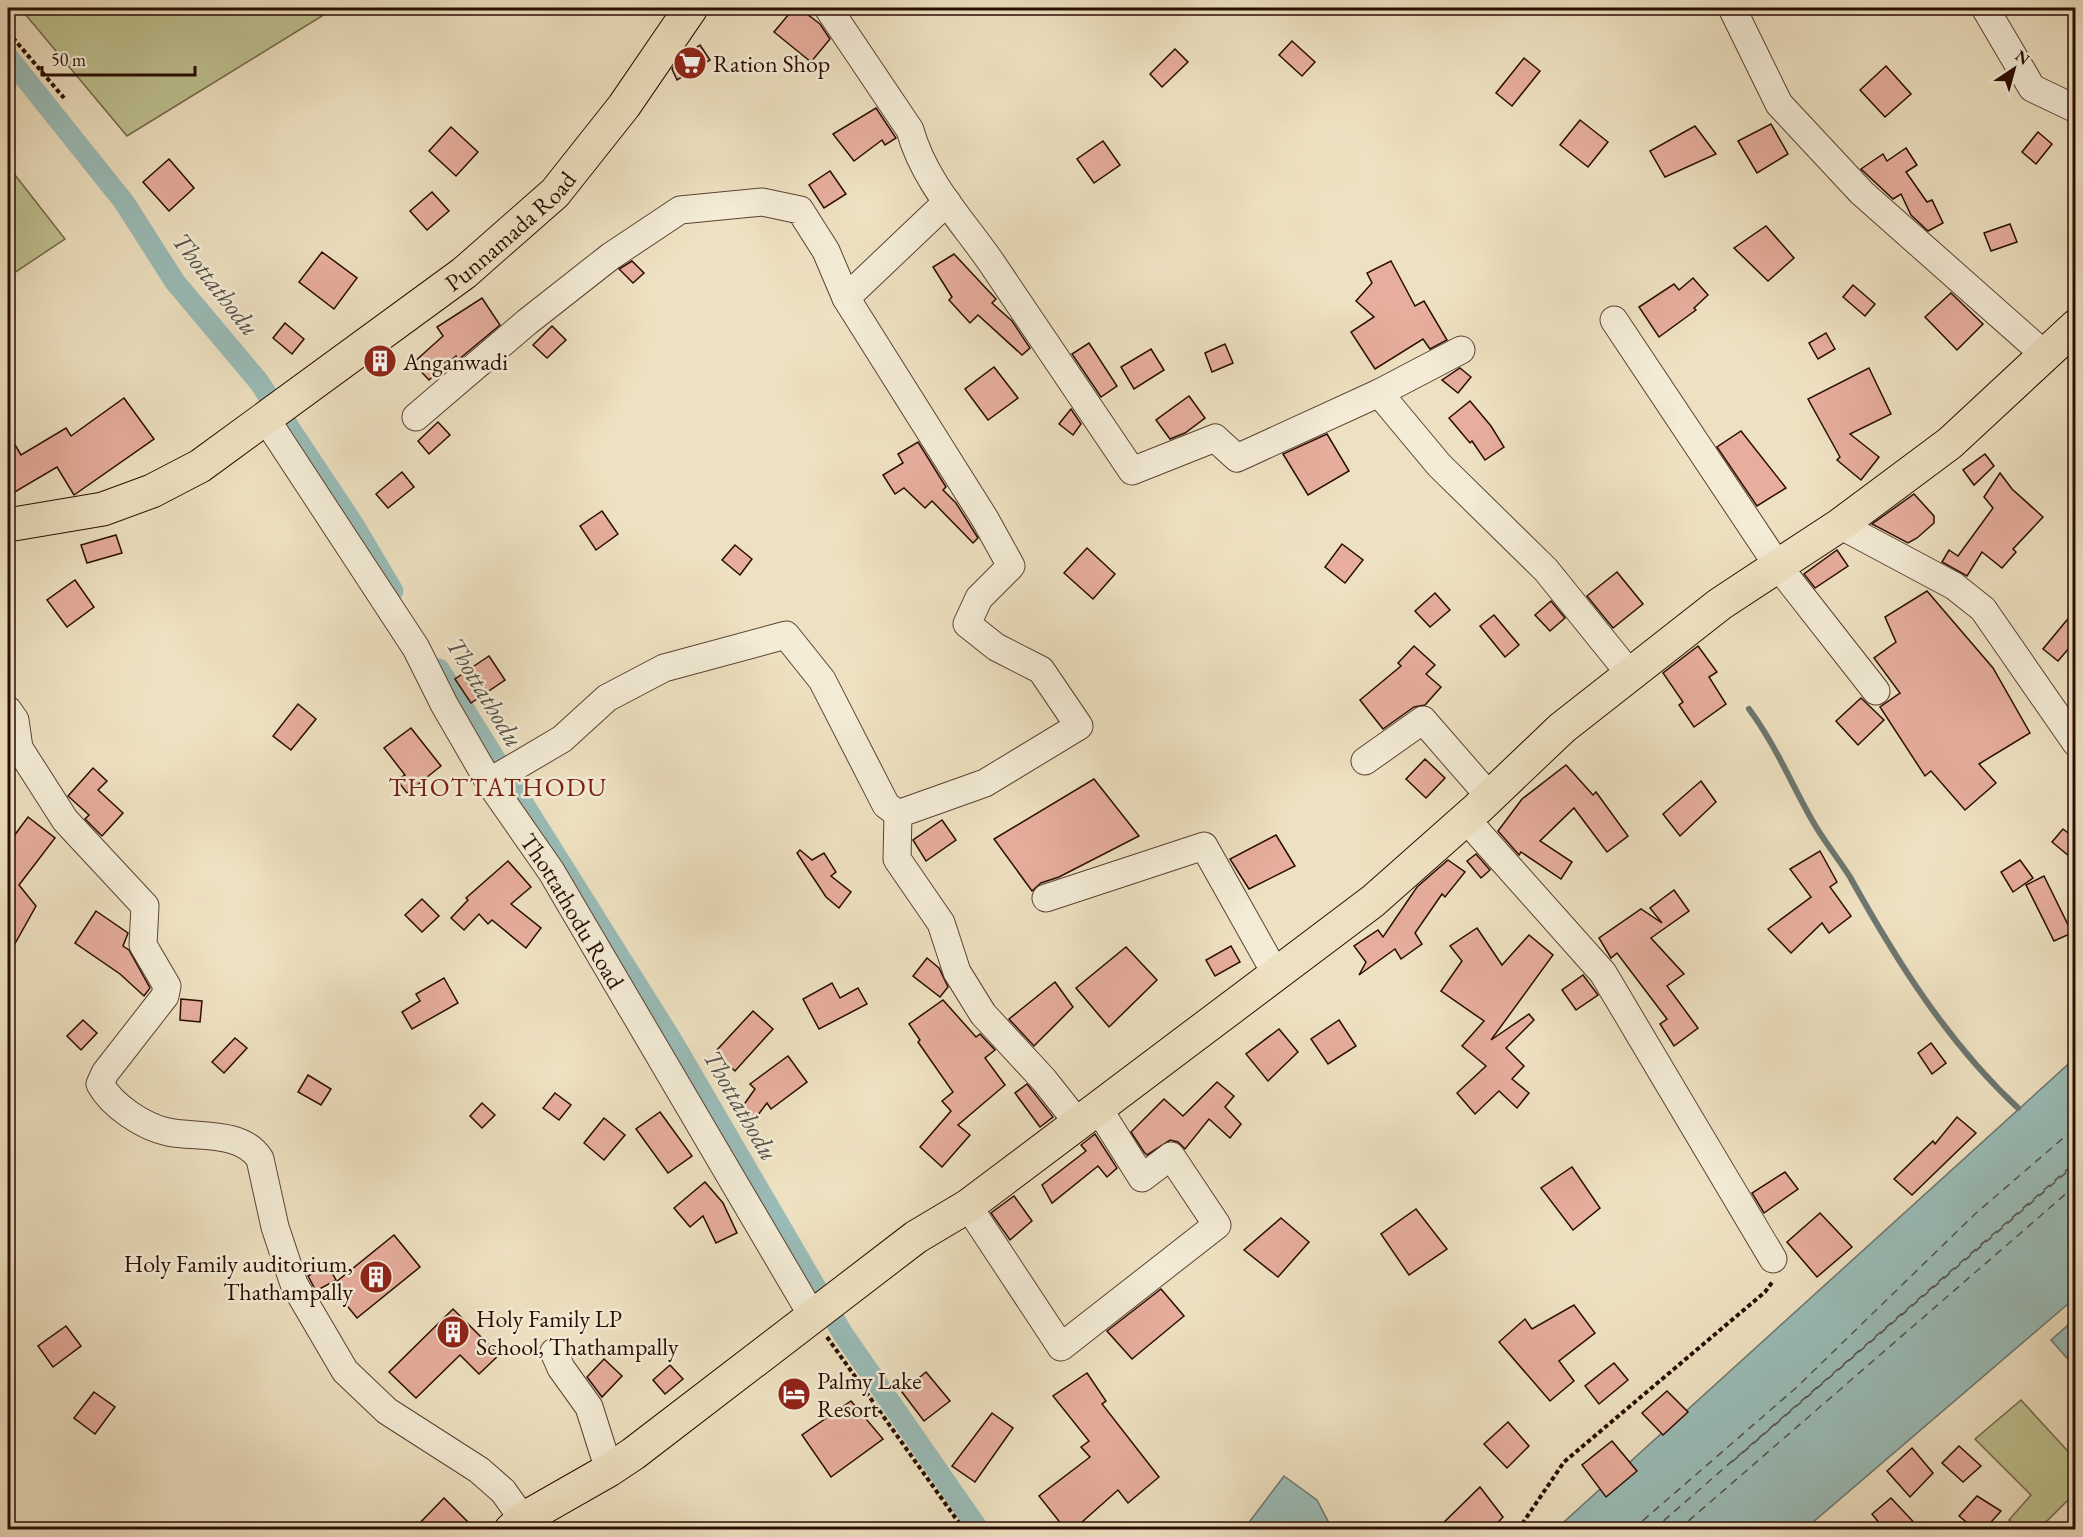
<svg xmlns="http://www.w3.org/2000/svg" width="2083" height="1537" viewBox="0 0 2083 1537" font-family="'EB Garamond',serif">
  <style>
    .green { fill: #bec190; stroke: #746749; stroke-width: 1.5 }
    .water { fill: #9abcb7; stroke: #6d766f; stroke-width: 1.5 }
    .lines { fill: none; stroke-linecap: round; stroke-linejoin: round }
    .stream { stroke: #6d766f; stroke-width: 6 }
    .canal { stroke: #9abcb7; stroke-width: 21 }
    .ferry { stroke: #56534a; stroke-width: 1.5; stroke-dasharray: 8 6; stroke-linecap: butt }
    .building { fill: #e7ae9d; stroke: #290d02; stroke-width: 1.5 }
    .minor-casing { stroke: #5a4232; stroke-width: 29 }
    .major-casing { stroke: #290d02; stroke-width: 35 }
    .path { stroke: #290d02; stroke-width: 4; stroke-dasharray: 4.5 3; stroke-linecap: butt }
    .minor { stroke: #f4ecd7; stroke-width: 27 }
    .major { stroke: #eee1c1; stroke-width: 33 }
    .labels { text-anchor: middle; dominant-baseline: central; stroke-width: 5; stroke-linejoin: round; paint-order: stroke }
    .poi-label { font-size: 24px; fill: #290d02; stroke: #f4ecd7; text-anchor: start }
    .street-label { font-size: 24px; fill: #290d02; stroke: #f4ecd7 }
    .water-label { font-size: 26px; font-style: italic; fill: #56534a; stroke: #f4ecd7 }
    .neighbourhood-label { font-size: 26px; letter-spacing: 1.5px; fill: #7a1f14; stroke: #f4ecd7 }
  </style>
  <rect width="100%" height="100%" fill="#eee1c1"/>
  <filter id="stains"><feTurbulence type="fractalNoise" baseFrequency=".00333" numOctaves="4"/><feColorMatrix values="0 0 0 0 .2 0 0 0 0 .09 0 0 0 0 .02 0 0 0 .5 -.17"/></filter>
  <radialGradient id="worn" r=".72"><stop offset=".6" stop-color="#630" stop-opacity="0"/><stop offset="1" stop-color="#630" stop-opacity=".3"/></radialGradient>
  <g class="green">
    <path d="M20 8H335L127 136Z"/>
    <path d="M8 166 65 239 8 277Z"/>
    <path d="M2021 1400 2075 1459V1493L2039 1529H2017L2009 1520 2031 1495 1975 1439Z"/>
  </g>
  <g class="water">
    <path d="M2075 1058V1298L1805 1529 1555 1530Z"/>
    <path d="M2075 1319V1367L2051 1340Z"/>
    <path d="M1284 1476 1317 1500 1332 1529H1244Z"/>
  </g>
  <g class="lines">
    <path class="stream" d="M1749 709C1775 744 1791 783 1812 820 1823 840 1838 858 1850 877 1896 960 1948 1043 2018 1108"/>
    <g class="canal">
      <path d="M8 57 124 202 175 282 259 382 354 525 393 591"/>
      <path d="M439 669 673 1042 843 1334 979 1530"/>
    </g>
    <g class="ferry">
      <path d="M1732 1462 2076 1164"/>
      <path d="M1632 1530 1797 1387 1975 1214 2076 1127"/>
      <path d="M1653 1530 2076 1162"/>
      <path d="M1678 1530 2076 1185"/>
    </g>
  </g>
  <g class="building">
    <path d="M794 8H799L820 24 830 39 811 62 774 32Z"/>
    <path d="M1292 41 1315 62 1302 76 1279 55Z"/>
    <path d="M700 45 710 60 677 80 672 69 678 60Z"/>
    <path d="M1175 49 1188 62 1162 87 1150 74Z"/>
    <path d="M1524 58 1540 71 1512 106 1496 93Z"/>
    <path d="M1886 66 1911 94 1885 117 1860 90Z"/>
    <path d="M876 108 896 138 885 145 882 140 854 161 833 134Z"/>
    <path d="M1580 120 1608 142 1588 167 1560 145Z"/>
    <path d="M1771 124 1788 154 1757 173 1738 141Z"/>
    <path d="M1695 126 1716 154 1665 177 1650 151Z"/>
    <path d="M451 127 478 152 456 176 429 151Z"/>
    <path d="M2038 132 2052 144 2036 164 2022 152Z"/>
    <path d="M1103 141 1120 165 1094 183 1077 159Z"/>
    <path d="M1906 148 1917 165 1906 172 1927 202 1932 200 1943 223 1928 231 1911 215 1901 194 1893 199 1861 169 1883 154 1887 161Z"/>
    <path d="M169 159 194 188 169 211 143 182Z"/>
    <path d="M830 171 846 194 824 208 809 185Z"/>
    <path d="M432 192 449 211 427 230 410 211Z"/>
    <path d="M2010 224 2017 242 1991 251 1984 233Z"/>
    <path d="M1766 226 1794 258 1768 281 1734 248Z"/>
    <path d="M322 252 357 278 334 309 299 282Z"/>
    <path d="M954 254 996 299 992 303 1012 321 1030 348 1022 355 978 315 970 323 949 300 952 297 933 267Z"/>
    <path d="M632 261 644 273 633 283 619 269Z"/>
    <path d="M1391 261 1415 306 1424 301 1447 340 1430 349 1423 339 1375 369 1351 332 1374 317 1356 301 1372 283 1367 273Z"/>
    <path d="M1693 278 1708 295 1694 308 1696 310 1659 337 1639 307 1674 284 1679 290Z"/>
    <path d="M1853 285 1875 304 1865 316 1843 297Z"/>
    <path d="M1951 293 1983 324 1957 350 1925 317Z"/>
    <path d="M482 298 500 325 458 360 456 356 429 380 413 363 443 336 437 327Z"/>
    <path d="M285 323 304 339 292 354 273 338Z"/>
    <path d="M552 326 566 340 547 358 533 345Z"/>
    <path d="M1826 333 1835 349 1818 359 1809 343Z"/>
    <path d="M1089 343 1117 386 1101 397 1072 354Z"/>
    <path d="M1225 344 1233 363 1212 372 1205 353Z"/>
    <path d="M1151 349 1164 370 1134 389 1121 367Z"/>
    <path d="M385 354 392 363 379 373 371 364Z"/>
    <path d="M994 367 1018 398 988 420 965 389Z"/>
    <path d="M1460 368 1471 377 1458 393 1442 380Z"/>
    <path d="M1869 368 1891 414 1850 434 1879 457 1861 480 1837 460 1840 457 1808 399Z"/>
    <path d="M1189 396 1205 418 1185 433 1170 439 1156 420Z"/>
    <path d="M124 398 154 439 74 495 57 467 8 496V433L21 455 66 428 71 436Z"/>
    <path d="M1470 401 1491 426 1504 447 1485 460 1472 441 1470 443 1449 418Z"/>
    <path d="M1071 409 1081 424 1073 435 1059 424Z"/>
    <path d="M438 422 450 435 429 454 418 441Z"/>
    <path d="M1741 431 1786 488 1757 506 1717 447Z"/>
    <path d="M1327 434 1349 471 1308 495 1283 454Z"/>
    <path d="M918 442 946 487 943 490 956 503 978 538 973 543 932 501 925 508 904 488 895 494 883 475 903 463 898 454Z"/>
    <path d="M1985 454 1994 466 1974 485 1963 470Z"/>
    <path d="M402 472 414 487 388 508 376 494Z"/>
    <path d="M2000 473 2012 489 2043 517 2013 549 2016 552 2002 568 1982 552 1967 576 1942 562 1949 550 1958 556 1993 508 1984 497Z"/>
    <path d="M1914 494 1934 516V523L1917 538 1908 543 1872 524Z"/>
    <path d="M602 511 618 534 596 550 580 526Z"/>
    <path d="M116 535 122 553 87 563 81 545Z"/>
    <path d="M1342 544 1363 560 1345 583 1325 567Z"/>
    <path d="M735 545 752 559 740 575 722 560Z"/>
    <path d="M1087 548 1115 574 1093 599 1064 573Z"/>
    <path d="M1837 550 1848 566 1815 588 1804 574Z"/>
    <path d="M1617 572 1643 604 1613 628 1587 596Z"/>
    <path d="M75 580 94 607 67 627 47 600Z"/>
    <path d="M1927 591 1993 668 2030 733 1979 764 1996 783 1965 810 1931 771 1925 776 1880 707 1900 693 1874 658 1896 642 1885 617Z"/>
    <path d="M1435 593 1450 610 1430 627 1415 611Z"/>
    <path d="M1551 601 1565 618 1550 631 1535 615Z"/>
    <path d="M2076 609V640L2058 661 2043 649Z"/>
    <path d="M1494 615 1519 645 1505 657 1480 626Z"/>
    <path d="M1414 646 1435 665 1426 674 1441 687 1425 705 1414 707 1383 729 1360 700 1401 666 1398 663Z"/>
    <path d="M1698 646 1717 672 1709 677 1726 704 1694 727 1679 705 1683 702 1663 673Z"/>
    <path d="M489 656 505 680 471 703 455 679Z"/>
    <path d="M1861 698 1884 720 1858 745 1836 721Z"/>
    <path d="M298 704 316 719 291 750 273 736Z"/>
    <path d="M411 728 441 766 407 793 397 780 405 775 384 748Z"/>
    <path d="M1425 759 1445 778 1426 798 1406 779Z"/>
    <path d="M1566 765 1593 795 1596 792 1628 836 1607 852 1574 808 1540 841 1572 862 1561 879 1521 852 1519 855 1498 831 1522 799Z"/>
    <path d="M93 768 107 781 98 790 123 813 102 836 85 819 89 815 68 796Z"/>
    <path d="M1094 779 1139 836 1059 877 1041 883 1032 891 994 839Z"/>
    <path d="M1701 781 1716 802 1680 836 1663 814Z"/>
    <path d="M28 817 55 838 19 885 36 906 8 956V844Z"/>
    <path d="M942 820 956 840 926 861 913 840Z"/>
    <path d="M2063 829 2076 839V848L2069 856 2052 842Z"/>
    <path d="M1276 835 1295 866 1249 889 1230 859Z"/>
    <path d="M800 850 812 860 824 853 836 872 831 876 851 892 839 908 826 897 797 853Z"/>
    <path d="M1820 851 1837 882 1830 887 1851 916 1829 933 1822 923 1791 953 1768 929 1811 897 1790 869Z"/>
    <path d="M1476 854 1490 870 1481 878 1467 861Z"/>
    <path d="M1448 860 1465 872 1445 897 1442 894 1415 933 1422 944 1401 959 1395 949 1359 975 1366 962 1354 946 1378 930 1383 937 1417 887Z"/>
    <path d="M2020 860 2033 878 2013 892 2001 872Z"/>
    <path d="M508 861 531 887 511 904 541 928 526 948 492 920 488 924 479 914 464 930 451 918 468 900 466 898Z"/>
    <path d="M2044 876 2072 933 2054 941 2026 885Z"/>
    <path d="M1674 890 1689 911 1651 938 1684 974 1667 986 1698 1028 1674 1046 1660 1024 1667 1019 1617 953 1611 958 1599 938 1641 909 1662 923 1650 908Z"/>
    <path d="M422 899 439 916 422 932 405 915Z"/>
    <path d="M96 911 128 933 123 946 129 950 150 988 144 996 120 974 75 943Z"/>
    <path d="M1477 928 1502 965 1529 935 1553 955 1491 1040 1529 1014 1534 1020 1506 1048 1524 1066 1512 1079 1529 1093 1517 1108 1499 1091 1475 1114 1457 1093 1486 1066 1462 1046 1484 1021 1441 991 1462 961 1450 946Z"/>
    <path d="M1231 946 1240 962 1215 976 1206 960Z"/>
    <path d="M1126 947 1157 980 1109 1027 1076 988Z"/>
    <path d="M927 958 939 968 948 987 940 997 913 976Z"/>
    <path d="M1583 975 1598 995 1576 1010 1562 990Z"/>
    <path d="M444 978 458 1003 412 1029 402 1012 420 1001 416 994Z"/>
    <path d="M1055 982 1073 1007 1034 1046 1009 1019Z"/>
    <path d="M832 983 840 998 858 988 867 1004 819 1029 803 999Z"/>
    <path d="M181 999 202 1001 200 1022 180 1020Z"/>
    <path d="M943 1000 976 1037 980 1034 995 1050 985 1058 1005 1085 958 1125 970 1135 942 1167 920 1147 951 1111 942 1101 953 1092 918 1042 920 1040 909 1024Z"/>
    <path d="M753 1011 773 1029 735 1071 715 1052Z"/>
    <path d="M83 1020 97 1033 81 1050 67 1036Z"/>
    <path d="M1339 1020 1356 1046 1328 1064 1311 1039Z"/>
    <path d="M1279 1029 1298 1052 1268 1081 1246 1054Z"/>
    <path d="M235 1038 247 1048 224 1073 212 1062Z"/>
    <path d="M1931 1043 1946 1063 1932 1074 1918 1053Z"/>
    <path d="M788 1056 807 1082 771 1109 767 1103 751 1124 740 1110 755 1089 750 1084Z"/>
    <path d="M308 1075 331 1089 321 1105 298 1092Z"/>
    <path d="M1217 1082 1234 1096 1225 1107 1241 1124 1230 1138 1209 1119 1185 1149 1178 1142 1170 1140 1147 1155 1144 1152 1131 1132 1164 1099 1183 1116Z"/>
    <path d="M1027 1084 1053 1117 1040 1127 1015 1093Z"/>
    <path d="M555 1093 571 1105 559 1120 543 1108Z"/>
    <path d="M482 1103 495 1115 482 1128 470 1116Z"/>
    <path d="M660 1112 692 1156 668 1173 636 1129Z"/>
    <path d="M1957 1117 1976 1133 1912 1195 1894 1179 1933 1141 1935 1144Z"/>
    <path d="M604 1118 625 1135 604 1160 584 1143Z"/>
    <path d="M1095 1134 1117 1168 1107 1177 1098 1166 1052 1203 1042 1185 1086 1151 1081 1145Z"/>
    <path d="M1572 1167 1600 1208 1573 1230 1541 1188Z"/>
    <path d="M1785 1172 1798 1189 1764 1213 1752 1193Z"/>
    <path d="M705 1182 723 1203 737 1233 716 1243 703 1216 690 1227 674 1208Z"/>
    <path d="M1014 1196 1032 1221 1010 1240 991 1213Z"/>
    <path d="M1416 1209 1447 1249 1409 1275 1381 1234Z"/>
    <path d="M1820 1213 1852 1247 1817 1277 1787 1242Z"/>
    <path d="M1281 1218 1309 1242 1278 1277 1244 1250Z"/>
    <path d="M394 1235 420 1267 357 1318 331 1286Z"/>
    <path d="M327 1264 336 1280 316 1291 308 1276Z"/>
    <path d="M1161 1289 1184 1316 1132 1359 1107 1331Z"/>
    <path d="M1574 1305 1595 1333 1559 1361 1574 1381 1550 1401 1499 1342 1525 1319 1532 1329Z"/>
    <path d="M453 1309 499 1355 479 1374 460 1355 416 1398 389 1372Z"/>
    <path d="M66 1326 81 1346 53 1367 38 1346Z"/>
    <path d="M604 1359 622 1376 602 1397 587 1377Z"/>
    <path d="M1614 1363 1628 1380 1599 1404 1585 1386Z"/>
    <path d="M670 1365 683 1379 665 1394 653 1380Z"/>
    <path d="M926 1372 950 1401 924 1421 902 1392Z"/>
    <path d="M1087 1373 1106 1401 1102 1404 1159 1477 1128 1503 1118 1490 1073 1530H1066L1039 1496 1090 1457 1081 1447 1089 1441 1053 1396Z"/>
    <path d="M1667 1391 1688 1412 1663 1435 1642 1413Z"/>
    <path d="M94 1392 115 1407 95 1434 74 1418Z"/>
    <path d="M851 1401 883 1439 831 1477 802 1435Z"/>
    <path d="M992 1413 1013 1428 975 1482 952 1466Z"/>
    <path d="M1508 1422 1529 1446 1507 1468 1484 1444Z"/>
    <path d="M1612 1441 1637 1471 1606 1497 1582 1465Z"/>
    <path d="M1959 1446 1981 1466 1963 1482 1942 1463Z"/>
    <path d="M1912 1448 1933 1473 1910 1497 1887 1471Z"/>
    <path d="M1480 1487 1503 1517 1491 1530H1436Z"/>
    <path d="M1977 1496 2001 1511 1984 1530H1976L1959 1516Z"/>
    <path d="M444 1498 476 1530H413Z"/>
    <path d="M1891 1498 1921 1530H1885L1872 1514Z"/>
  </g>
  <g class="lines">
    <defs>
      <g id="minor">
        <path d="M828 8 910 130C924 181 961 219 991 262 1038 332 1085 401 1132 471L1215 438 1237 458 1379 393 1439 465 1546 570 1630 674"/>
        <path d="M1732 8 1779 104 1862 193 2045 355"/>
        <path d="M1985 8 2032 88 2076 109"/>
        <path d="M846 298 947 202"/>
        <path d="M1614 320 1778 566 1876 691"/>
        <path d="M1379 393 1461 350"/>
        <path d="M416 417 527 322 611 256 680 210 762 202 800 210 826 251 846 298 985 519 1011 566 979 598 967 624 996 647 1041 670 1079 726 985 783 898 814 897 859 941 923 957 972 983 1014 1044 1080 1078 1123"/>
        <path id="s1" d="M266 419 416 648 444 704 489 782 551 871 813 1317"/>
        <path d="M1840 525 1954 586 1983 609 2076 743"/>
        <path d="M8 710 15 720 19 748 65 820 145 906 143 945 167 986 165 996 105 1073 100 1084C112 1106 144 1127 168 1132 197 1138 242 1130 260 1159L275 1227 294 1284 345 1371 387 1411 479 1470 503 1491 523 1519"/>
        <path d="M1365 761 1423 720 1490 797"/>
        <path d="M489 782 562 739 607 698 664 668 786 635 822 680 886 805 898 814"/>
        <path d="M1465 818 1603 973 1773 1259"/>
        <path d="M1046 898 1204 846 1277 976"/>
        <path d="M968 1206 1061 1347 1217 1225 1171 1156 1142 1178 1098 1108"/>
        <path d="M554 1352 561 1368 589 1407 609 1470"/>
      </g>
      <g id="major">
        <path id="s2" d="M8 525 103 509 152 491 200 466 464 273 555 193 624 106 691 8"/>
        <path d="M511 1530 523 1519 609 1470 633 1454 916 1237 968 1206 1373 901 1478 808 1562 728 1720 604 1840 525 1950 443 2076 326"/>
      </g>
    </defs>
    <use href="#minor" class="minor-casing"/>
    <use href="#major" class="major-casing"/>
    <g class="path">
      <path d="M8 32 64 98"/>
      <path d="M827 1337 964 1530"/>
      <path d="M1518 1530 1564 1462 1765 1292 1773 1281"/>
    </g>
    <use href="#minor" class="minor"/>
    <use href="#major" class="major"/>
  </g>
  <defs>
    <symbol id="supermarket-disc" viewBox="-11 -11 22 22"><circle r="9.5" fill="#8f2418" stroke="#f4ecd7"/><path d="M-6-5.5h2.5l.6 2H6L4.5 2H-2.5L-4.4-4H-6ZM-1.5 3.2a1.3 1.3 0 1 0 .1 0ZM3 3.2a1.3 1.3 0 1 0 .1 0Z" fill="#fff"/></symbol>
    <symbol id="building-disc" viewBox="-11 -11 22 22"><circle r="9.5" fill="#8f2418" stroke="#f4ecd7"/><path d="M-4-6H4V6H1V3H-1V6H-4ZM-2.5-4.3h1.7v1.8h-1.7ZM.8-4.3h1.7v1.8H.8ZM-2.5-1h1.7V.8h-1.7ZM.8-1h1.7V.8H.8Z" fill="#fff"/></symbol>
    <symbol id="hotel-disc" viewBox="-11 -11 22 22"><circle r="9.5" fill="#8f2418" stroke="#f4ecd7"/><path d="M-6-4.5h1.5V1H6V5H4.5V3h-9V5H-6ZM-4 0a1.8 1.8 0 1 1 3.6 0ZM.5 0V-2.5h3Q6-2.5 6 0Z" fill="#fff"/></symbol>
  </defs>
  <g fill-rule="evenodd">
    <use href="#supermarket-disc" x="671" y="44" width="38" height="38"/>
    <use href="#building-disc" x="361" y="342" width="38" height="38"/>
    <use href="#building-disc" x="357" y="1258" width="38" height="38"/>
    <use href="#building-disc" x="434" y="1313" width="38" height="38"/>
    <use href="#hotel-disc" x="775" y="1375" width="38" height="38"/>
  </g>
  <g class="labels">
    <g class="poi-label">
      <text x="713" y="63">Ration Shop</text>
      <text x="403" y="361">Anganwadi</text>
      <text x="353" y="1263" text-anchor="end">Holy Family auditorium,<tspan x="353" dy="28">Thathampally</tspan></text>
      <text x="476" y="1318">Holy Family LP<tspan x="476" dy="28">School, Thathampally</tspan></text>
      <text x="817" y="1380">Palmy Lake<tspan x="817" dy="28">Resort</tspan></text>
    </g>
    <g class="street-label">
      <text stroke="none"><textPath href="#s2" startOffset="592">Punnamada Road</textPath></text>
      <text stroke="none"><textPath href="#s1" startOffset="580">Thottathodu Road</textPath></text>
    </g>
    <g class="water-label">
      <text transform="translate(216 284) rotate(52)">Thottathodu</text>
      <text transform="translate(485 692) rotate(59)">Thottathodu</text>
      <text transform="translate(741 1105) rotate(60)">Thottathodu</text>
    </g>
    <g class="neighbourhood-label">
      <text x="498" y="787">THOTTATHODU</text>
    </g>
  </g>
  <rect width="2083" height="1537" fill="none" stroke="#eee1c1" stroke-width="30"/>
  <rect x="9" y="9" width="2065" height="1519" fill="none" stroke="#290d02" stroke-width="3"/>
  <rect x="15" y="15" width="2053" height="1507" fill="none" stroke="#290d02" stroke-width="1.5"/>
  <g transform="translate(2014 69) rotate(36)" stroke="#f4ecd7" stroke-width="4.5" paint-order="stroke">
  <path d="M0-4.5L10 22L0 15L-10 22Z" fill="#290d02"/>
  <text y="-9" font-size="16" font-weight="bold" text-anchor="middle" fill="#290d02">N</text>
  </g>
  <path d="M42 66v9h153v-9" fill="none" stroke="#290d02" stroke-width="3"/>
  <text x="51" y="66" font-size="18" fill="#290d02" stroke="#f4ecd7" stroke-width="4.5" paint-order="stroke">50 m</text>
  <rect width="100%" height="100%" filter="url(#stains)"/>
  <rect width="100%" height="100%" fill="url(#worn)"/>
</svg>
